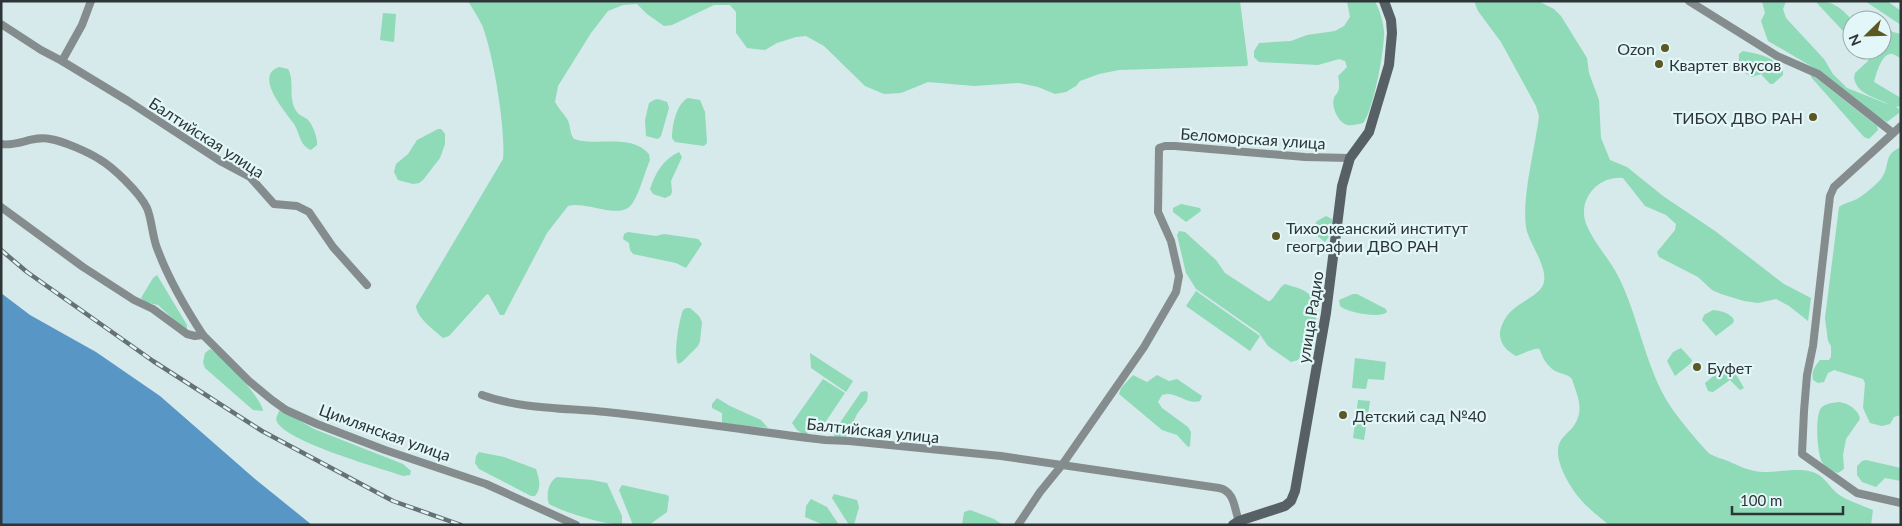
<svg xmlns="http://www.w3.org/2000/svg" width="1902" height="526" viewBox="0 0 1902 526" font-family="Lato,sans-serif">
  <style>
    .green { fill: #8fdab7 }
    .water { fill: #5896c5 }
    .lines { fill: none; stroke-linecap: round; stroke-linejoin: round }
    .minor { stroke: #858c8e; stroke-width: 8 }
    .secondary { stroke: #576165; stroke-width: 10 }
    .rail-casing { stroke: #667173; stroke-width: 4.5 }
    .rail { stroke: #e3f7f8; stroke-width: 2.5; stroke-dasharray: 8; stroke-linecap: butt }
    .poi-dot { fill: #5c5824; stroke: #e3f7f8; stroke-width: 2 }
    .labels { text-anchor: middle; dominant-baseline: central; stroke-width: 4.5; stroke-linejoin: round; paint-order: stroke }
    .poi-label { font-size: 16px; fill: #2d3536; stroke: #e3f7f8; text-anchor: start }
    .street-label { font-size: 16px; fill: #2d3536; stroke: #e3f7f8 }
  </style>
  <rect width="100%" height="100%" fill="#d6e9eb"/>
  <g class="green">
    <path d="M468 1H1240L1248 64 1247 66 1119 70 1099 74 1080 81 1076 86 1066 92 1055 94 1038 87 1019 83 974 86 928 82 901 93 884 94 865 86 824 46 806 36 796 37 777 43 765 50 747 48 736 33V12L730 5H714L672 25 664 26 647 14 637 4 623 5 608 11 591 33 558 86 555 102C559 109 563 113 567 119 571 125 569 133 574 139 598 147 630 133 649 154L650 160C644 174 640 192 632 204 620 221 586 200 568 206L547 233 504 315H500L489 295 487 294 449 336 443 338C434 330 417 318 416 306L503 159C506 130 493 52 482 25 478 17 473 9 468 1Z"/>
    <path d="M1347 1H1375C1380 11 1383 21 1384 31 1385 48 1373 112 1363 123 1358 124 1352 126 1347 125 1338 122 1331 107 1334 98 1334 96 1337 94 1338 92 1340 87 1339 81 1338 76L1347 67 1345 61 1339 59 1318 65 1259 62 1254 57V51L1259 43 1291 41 1307 35 1335 31 1344 26 1350 17Z"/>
    <path d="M1474 1H1538L1554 9 1561 16 1587 58 1589 73 1599 100 1601 138 1610 160 1627 167 1663 196 1715 231 1784 284 1811 298 1808 321 1789 306 1776 299 1758 303 1744 301 1721 294 1712 290 1698 277 1659 257 1657 252 1675 230 1676 224 1666 215 1645 206 1623 178C1603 176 1585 191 1584 211 1582 229 1609 258 1617 274 1638 314 1644 362 1667 401 1673 412 1701 446 1710 454 1715 457 1723 459 1728 461 1739 466 1751 472 1764 472 1778 472 1795 468 1809 471 1824 474 1828 486 1838 494 1847 501 1862 505 1873 510L1871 525H1609C1602 519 1594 513 1588 507 1574 495 1551 460 1560 442 1563 436 1569 432 1573 427 1585 410 1578 398 1572 379 1567 373 1557 374 1551 368 1532 350 1552 342 1516 356 1509 352 1503 347 1501 340 1499 334 1500 330 1502 325 1511 302 1536 300 1543 285 1550 269 1528 242 1526 227 1522 196 1535 149 1539 116L1536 106 1501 42 1478 11Z"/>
    <path d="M1762 1H1786L1783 9 1786 18 1824 59 1833 74 1847 88 1890 105C1878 98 1857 95 1854 78L1855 73 1868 61 1869 50H1882V24L1893 32 1901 34V59C1898 57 1893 53 1890 54 1881 55 1876 75 1874 82L1901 98V106L1896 107 1899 109V113L1887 122 1867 110 1821 72 1768 41 1761 21 1765 13Z"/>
    <path d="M1815 1C1833 1 1840 7 1852 20V30L1844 32Z"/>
    <path d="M1865 1H1887L1901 11V25Z"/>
    <path d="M383 13 396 14 394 42 380 40Z"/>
    <path d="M1743 51C1758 54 1774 56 1783 71V75L1773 84H1770L1761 74 1752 77C1742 73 1738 64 1739 54Z"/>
    <path d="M279 67 288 69C295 81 288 95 295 109 298 115 301 115 307 119 312 123 318 138 317 145L311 150C299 145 300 133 294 124 286 112 253 76 279 67Z"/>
    <path d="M1811 74 1877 126 1878 130 1869 139 1864 137 1811 77Z"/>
    <path d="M688 98 700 100 705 112 707 143 704 146 675 142 672 138C672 126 676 104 688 98Z"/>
    <path d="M658 99 667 102 669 108 661 136 658 139 646 136 645 120 649 103 654 100Z"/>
    <path d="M438 129H441L445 134V144L440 158 423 180 419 183 413 184 398 180 394 172 396 164 408 154 417 140Z"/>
    <path d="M1901 147V415L1894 417 1890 424 1882 426 1870 423 1863 408 1865 383 1863 379 1834 370 1828 373 1824 382 1818 383 1813 380C1811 372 1815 366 1820 360H1829L1831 357V346L1828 341 1825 318 1839 207C1844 203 1851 202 1857 199 1864 195 1876 185 1881 179 1891 166 1882 155 1901 147Z"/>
    <path d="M679 152 682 157 671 181 672 191 671 195 665 198 653 194 650 189C655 174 663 159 679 152Z"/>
    <path d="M1181 204 1200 208 1201 211 1186 222 1173 212V208Z"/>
    <path d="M1326 216 1332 219C1332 226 1330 237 1325 242L1311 231 1317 221Z"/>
    <path d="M1179 231 1185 232 1216 260 1225 273 1268 301H1270C1276 296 1279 287 1285 284 1293 287 1303 288 1310 295 1319 303 1317 326 1312 337 1309 345 1303 353 1298 360L1291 362 1268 346 1259 333 1196 289 1186 273 1177 235Z"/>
    <path d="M628 232 656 236 664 234 678 236 698 239 702 244 686 268 676 263 633 254 630 250 629 243 623 239 624 234Z"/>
    <path d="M157 275 187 325V329L183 328 158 305 145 302 141 298 153 278Z"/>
    <path d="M1196 291 1260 336 1250 351 1186 306Z"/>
    <path d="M1353 294H1357L1386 309 1387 312C1380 319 1346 312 1340 306L1339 300Z"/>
    <path d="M686 308H690L699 316 702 322 700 341 698 346 682 362 678 364C673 355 679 320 683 310Z"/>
    <path d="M1713 310C1722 311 1730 313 1734 320L1733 323 1716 336 1702 320 1704 315Z"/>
    <path d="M1681 348 1692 360 1691 363 1675 376 1667 361 1673 352Z"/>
    <path d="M210 349C222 354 262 399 263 411L253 410 205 368 203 362 205 353Z"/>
    <path d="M810 353 853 381 846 392 811 368Z"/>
    <path d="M1355 358 1386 362 1384 380 1368 379 1366 389 1352 388Z"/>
    <path d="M1722 369 1734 371 1744 388 1740 390 1730 380 1713 392 1708 391 1705 383Z"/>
    <path d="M1133 375 1147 382 1157 375 1169 381 1177 379 1202 396 1200 401C1185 405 1176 390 1162 395L1158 402 1162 408 1188 427 1191 432 1190 446 1188 447 1177 435 1162 430 1119 394 1121 388Z"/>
    <path d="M823 379 845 393 820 430 805 421 808 437 797 430 792 423Z"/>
    <path d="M866 391 868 393 867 401 857 414 846 437 844 439 834 437 835 430 861 392Z"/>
    <path d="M717 398 730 406 761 420 768 428 722 423V413L712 408V404Z"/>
    <path d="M1358 400 1370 401 1364 440 1353 438Z"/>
    <path d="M1839 402C1848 403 1859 410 1860 419L1846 439 1843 455 1844 469 1838 473C1832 471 1825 467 1822 462 1817 453 1815 416 1821 408 1826 403 1833 403 1839 402Z"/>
    <path d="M279 411 285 412 314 429 403 464 411 471 410 475 403 476C378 467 289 443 277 422 275 418 278 415 279 411Z"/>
    <path d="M479 452 504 457 536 469C539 479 542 488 535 496H531L479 469 475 463 476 456Z"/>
    <path d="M1866 460 1901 468V481L1885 478 1876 487 1862 482 1857 475V466L1862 461Z"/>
    <path d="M557 477 592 480 607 483 622 516V524C606 526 564 512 549 504 546 495 548 482 557 477Z"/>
    <path d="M622 485 667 495 669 497 667 512 649 525H633L619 490Z"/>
    <path d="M834 494 857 500 859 507 854 525H849L832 498Z"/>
    <path d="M811 499 827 507 839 525H824L805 517 806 506Z"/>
    <path d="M970 510 994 519 1003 525H962L964 512Z"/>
  </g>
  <path class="water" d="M1 293 30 315 96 352 160 396 255 479 312 525H1Z"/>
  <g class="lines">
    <g class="minor">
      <path d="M1689 1 1777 56 1818 74 1893 133"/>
      <path d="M1 24 41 50 62 61 128 101 220 161 250 177 274 204 297 206 309 212 333 247 367 285"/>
      <path d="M62 61 82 25 91 1"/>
      <path d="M1901 126 1834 187 1830 196 1813 346 1807 375 1804 411 1802 454 1857 493 1901 503"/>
      <path d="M1 144C17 147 34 135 50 139 63 141 88 152 99 159 113 167 140 193 147 208 152 220 152 235 157 248 168 278 186 309 203 335"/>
      <path d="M1 207 83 267 134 300 153 309 187 334 195 336 203 335 249 381 272 400 286 410 317 424 385 450 486 484 576 525"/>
      <path d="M482 395C520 409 566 408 606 412 679 420 752 431 825 440L849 441 1001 456 1219 488C1235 491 1234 509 1239 521"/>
      <path d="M1018 525 1040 492 1062 465 1144 347 1176 292 1179 276 1171 241 1158 212 1159 148 1165 146H1175L1305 157 1350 158"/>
    </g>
    <path class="secondary" d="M1233 525 1239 521 1285 506 1291 501 1295 491 1326 313 1342 186 1350 158 1369 132 1389 65 1392 33 1391 20 1384 1"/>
    <defs>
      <path id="rail" d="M1 250 27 272 153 361 262 431 393 501 461 525"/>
    </defs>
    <use href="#rail" class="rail-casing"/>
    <use href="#rail" class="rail"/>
  </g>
  <g class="poi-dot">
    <circle cx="1665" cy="48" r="5"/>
    <circle cx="1659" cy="64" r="5"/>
    <circle cx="1813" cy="117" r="5"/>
    <circle cx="1276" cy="236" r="5"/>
    <circle cx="1697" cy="367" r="5"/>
    <circle cx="1343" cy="415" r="5"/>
  </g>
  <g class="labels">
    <g class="poi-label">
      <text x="1655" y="48" text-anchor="end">Ozon</text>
      <text x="1669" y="64">Квартет вкусов</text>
      <text x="1803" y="117" text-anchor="end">ТИБОХ ДВО РАН</text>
      <text x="1286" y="227">Тихоокеанский институт<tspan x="1286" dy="18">географии ДВО РАН</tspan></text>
      <text x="1707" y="367">Буфет</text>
      <text x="1353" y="415">Детский сад №40</text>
    </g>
    <g class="street-label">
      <text transform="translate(207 137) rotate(33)">Балтийская улица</text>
      <text transform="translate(1253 138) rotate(4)">Беломорская улица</text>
      <text transform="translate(1310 317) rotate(-81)">улица Радио</text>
      <text transform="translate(873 430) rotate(6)">Балтийская улица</text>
      <text transform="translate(385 432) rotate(20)">Цимлянская улица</text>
    </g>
  </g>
  <rect width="1902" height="526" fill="none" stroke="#2d3536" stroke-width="5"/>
  <g transform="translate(1867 35) rotate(247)"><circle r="24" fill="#e3f7f8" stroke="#9aa9aa"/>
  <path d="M0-4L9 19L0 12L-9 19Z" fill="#5c5824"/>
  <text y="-8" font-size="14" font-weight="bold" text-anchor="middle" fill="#2d3536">N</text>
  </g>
  <path d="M1732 506v8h111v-8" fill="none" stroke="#2d3536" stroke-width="2.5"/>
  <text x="1740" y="506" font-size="15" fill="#2d3536" stroke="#e3f7f8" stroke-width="4" paint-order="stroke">100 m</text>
</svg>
